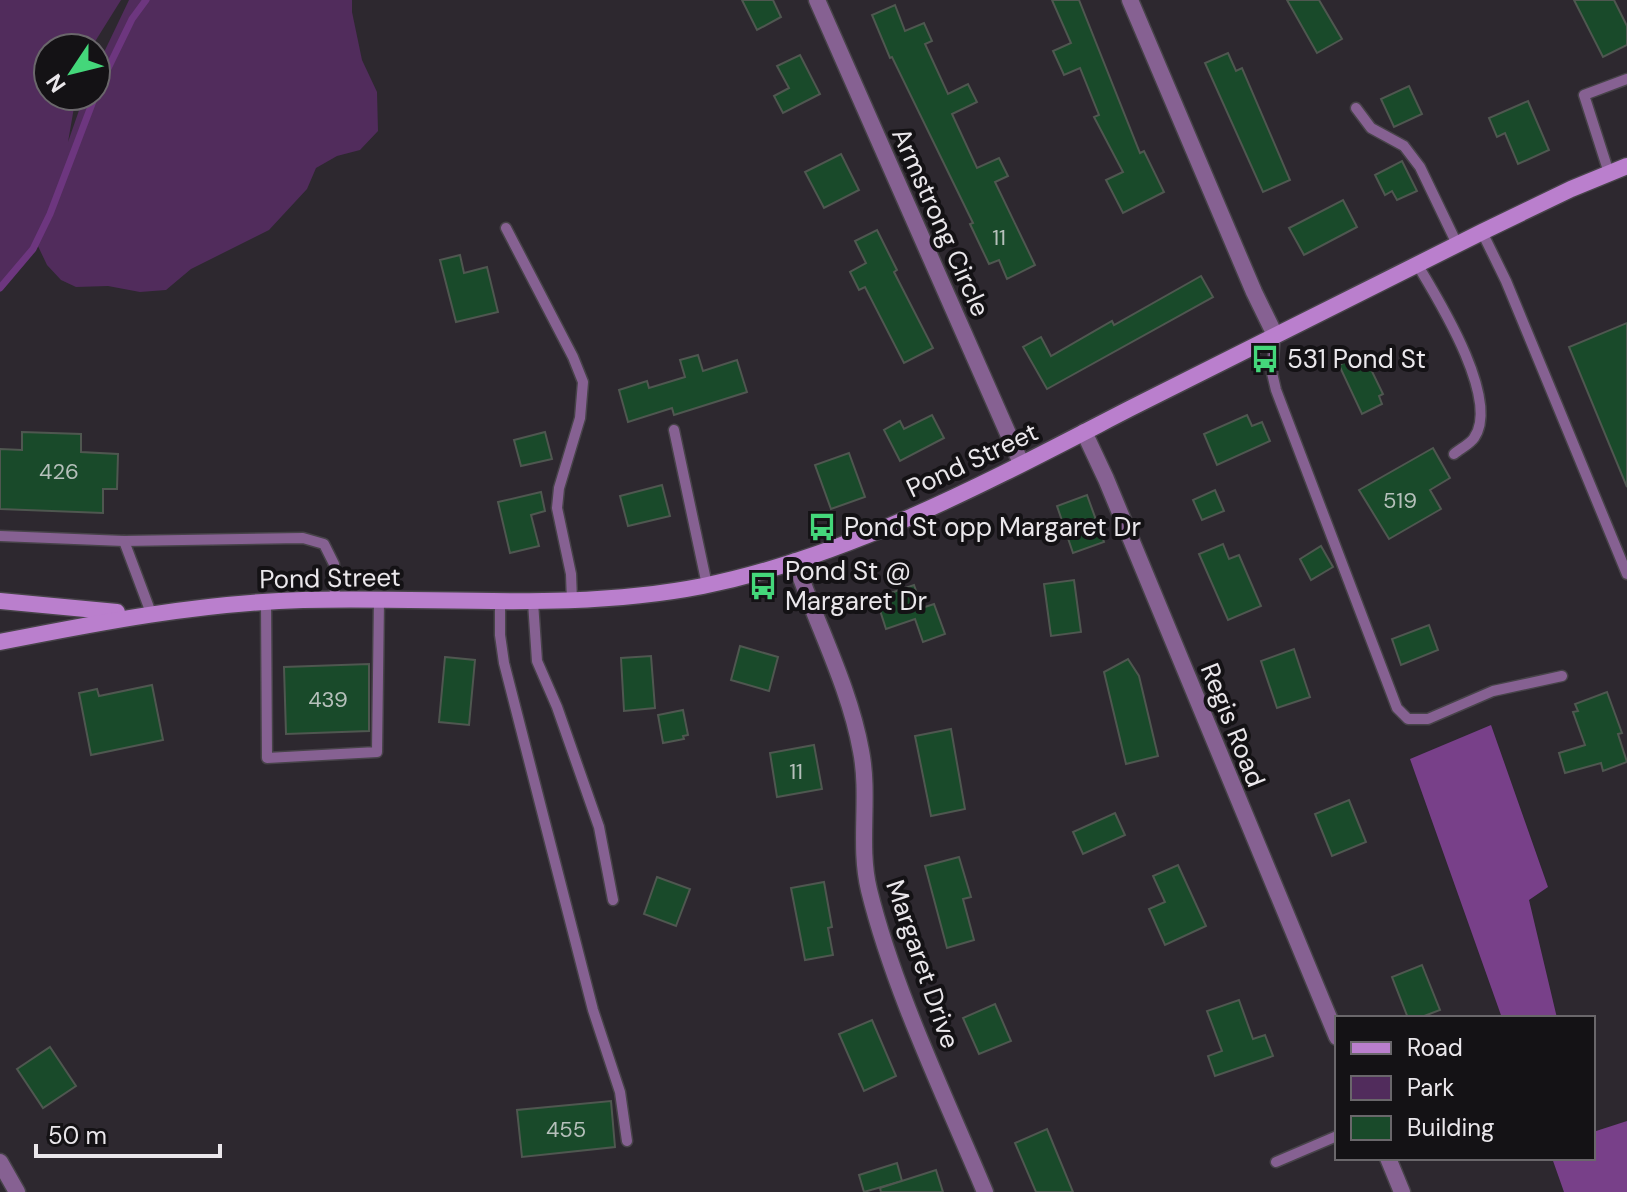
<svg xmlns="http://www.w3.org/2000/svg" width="1627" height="1192" viewBox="0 0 1627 1192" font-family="'DM Sans',sans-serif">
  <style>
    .green { fill: #512c5c }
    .forest { fill: #784089 }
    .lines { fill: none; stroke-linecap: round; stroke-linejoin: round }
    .stream { stroke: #6d367f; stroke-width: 7 }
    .building { fill: #194a2a; stroke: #4f5750; stroke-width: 2 }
    .lane-casing { stroke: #474349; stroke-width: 13 }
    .street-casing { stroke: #474349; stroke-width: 19 }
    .secondary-casing { stroke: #474349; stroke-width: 19 }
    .lane { stroke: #866192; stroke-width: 10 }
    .street { stroke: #866192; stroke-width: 16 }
    .secondary { stroke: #ba7fcd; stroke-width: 16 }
    .labels { text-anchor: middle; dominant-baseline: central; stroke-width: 8; stroke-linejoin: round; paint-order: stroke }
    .number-label { font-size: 22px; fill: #b6c0bb }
    .street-label { font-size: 26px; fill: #eae7eb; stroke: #141215 }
    .poi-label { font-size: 26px; fill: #eae7eb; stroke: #141215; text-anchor: start }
  </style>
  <rect width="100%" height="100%" fill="#2d282f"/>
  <path class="green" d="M0 0H121L91 48H48V96H76L68 142 84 96H96V69L129 0H352V12L362 60 377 92 378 131 360 150 337 156 316 168 307 189 269 230 191 269 166 290 140 292 108 286 76 287 61 280 47 265 37 244 0 285Z"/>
  <g class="forest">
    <path d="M1491 725 1548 887 1529 900 1557 1018H1502L1410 759Z"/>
    <path d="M1627 1121V1192H1564L1552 1158H1593V1132Z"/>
  </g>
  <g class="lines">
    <g class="stream">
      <path d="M96 93 132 19 146 0"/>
      <path d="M0 288 33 249 50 214 95 96"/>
    </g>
  </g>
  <g class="building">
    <path d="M742 0H773L781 17 757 30Z"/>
    <path d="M1052 0H1079L1140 153 1144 151 1164 192 1123 213 1106 180 1123 172 1094 117 1099 115 1080 68 1064 75 1053 51 1071 43Z"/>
    <path d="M1287 0H1319L1342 39 1317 53Z"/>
    <path d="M1574 0H1614L1627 26V45L1603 57Z"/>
    <path d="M895 5 905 31 924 23 932 41 925 44 948 94 968 84 977 102 952 114 977 168 999 158 1008 176 995 182 1035 265 1007 279 999 260 989 264 970 224 973 223 892 57 890 58 872 15Z"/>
    <path d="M1228 53 1236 71 1242 68 1290 180 1263 192 1205 63Z"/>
    <path d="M800 55 820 94 783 113 774 96 789 88 777 66Z"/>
    <path d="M1409 86 1422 114 1394 127 1381 99Z"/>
    <path d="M1528 101 1549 150 1518 164 1505 133 1497 137 1489 118Z"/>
    <path d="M841 154 859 190 824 208 805 172Z"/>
    <path d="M1402 161 1417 191 1397 200 1392 191 1385 195 1375 175Z"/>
    <path d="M1343 200 1357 227 1304 255 1289 228Z"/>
    <path d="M877 230 897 270 894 272 933 348 904 363 865 287 859 290 850 272 866 263 855 241Z"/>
    <path d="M460 255 464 273 487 267 498 312 456 322 440 260Z"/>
    <path d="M1201 276 1213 297 1047 389 1023 347 1041 337 1051 356 1112 321 1114 325Z"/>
    <path d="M1627 323V487L1569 347Z"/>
    <path d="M1363 353 1383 394 1379 396 1382 404 1362 414 1339 365Z"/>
    <path d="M698 355 703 371 737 360 747 392 674 415 672 408 628 422 619 390 647 381 649 388 685 377 680 360Z"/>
    <path d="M932 415 944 438 900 461 884 430 900 421 904 429Z"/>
    <path d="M1247 415 1252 426 1262 422 1270 441 1217 465 1204 434Z"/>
    <path d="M22 432 81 434V452L118 454 117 489H103V513L0 509V449L22 450Z"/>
    <path d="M545 432 552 459 521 466 514 440Z"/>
    <path d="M1433 448 1450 478 1430 490 1441 509 1389 539 1359 490Z"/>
    <path d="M849 453 865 497 831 509 815 465Z"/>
    <path d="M662 485 670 516 628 526 620 496Z"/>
    <path d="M1215 490 1224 511 1202 520 1193 500Z"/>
    <path d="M541 492 545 511 531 515 539 546 510 553 498 502Z"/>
    <path d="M1087 495 1104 542 1073 553 1057 506Z"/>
    <path d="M1223 544 1229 559 1239 555 1261 606 1228 620 1199 554Z"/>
    <path d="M1321 546 1333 567 1311 580 1300 559Z"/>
    <path d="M1074 580 1081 632 1051 636 1044 584Z"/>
    <path d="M914 585 922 608 934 604 945 634 923 642 915 619 886 629 876 598Z"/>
    <path d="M1429 625 1438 650 1401 665 1392 639Z"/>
    <path d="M740 646 778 657 769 691 731 680Z"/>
    <path d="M1294 649 1310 697 1277 708 1261 661Z"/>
    <path d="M651 656 655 708 624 711 621 658Z"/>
    <path d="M445 657 475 660 469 725 439 722Z"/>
    <path d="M1128 659 1139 676 1158 756 1126 764 1104 672Z"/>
    <path d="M369 664V731L286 734 284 667Z"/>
    <path d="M152 685 163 740 91 755 79 693 97 689 99 696Z"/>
    <path d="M1607 692 1622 733 1618 734 1627 762 1603 771 1601 763 1565 773 1559 753 1585 745 1573 712 1578 711 1575 704Z"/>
    <path d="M683 710 688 735 683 736 684 739 663 743 658 715Z"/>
    <path d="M951 729 965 809 931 816 915 736Z"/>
    <path d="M814 745 822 789 777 797 770 753Z"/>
    <path d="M1349 800 1366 842 1332 856 1315 814Z"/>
    <path d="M1115 813 1125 835 1083 854 1073 832Z"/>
    <path d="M959 857 971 897 963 899 974 940 947 948 925 866Z"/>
    <path d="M1178 865 1206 926 1165 945 1149 909 1165 902 1153 876Z"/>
    <path d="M657 877 690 889 676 926 644 914Z"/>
    <path d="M824 882 832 927 828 928 833 955 805 960 791 888Z"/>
    <path d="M1422 965 1440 1010 1419 1018H1408L1392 977Z"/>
    <path d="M1239 1000 1253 1039 1265 1035 1273 1056 1215 1076 1208 1056 1222 1051 1207 1011Z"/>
    <path d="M995 1004 1011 1041 979 1054 963 1018Z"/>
    <path d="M872 1020 896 1076 864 1091 839 1034Z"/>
    <path d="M50 1047 76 1086 43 1108 17 1069Z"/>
    <path d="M611 1101 615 1147 522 1157 517 1110Z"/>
    <path d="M1047 1129 1073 1192H1036L1015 1143Z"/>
    <path d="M897 1163 902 1181 864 1192 859 1175Z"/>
    <path d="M936 1170 943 1192H881L880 1188Z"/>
  </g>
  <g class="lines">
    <defs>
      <g id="lane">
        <path d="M1356 108 1371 128 1404 146 1420 167 1457 244"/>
        <path d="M1609 173 1584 95 1627 79"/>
        <path d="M506 228 573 357 583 382 580 418 559 488 557 508 571 574 572 601"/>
        <path d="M1482 232 1506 281 1627 574"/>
        <path d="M1417 264C1438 299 1501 400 1474 438 1470 444 1460 449 1454 454"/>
        <path d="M1275 335 1272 373 1276 390 1397 708 1408 719H1428L1493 691 1562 676"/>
        <path d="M674 430 707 585"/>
        <path d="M0 536 124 541 303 538 324 544 334 564 335 600"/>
        <path d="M124 541 151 613"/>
        <path d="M266 602 267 758 377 752 379 600"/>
        <path d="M500 602V635L504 663 593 1010 620 1092 627 1141"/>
        <path d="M533 602 537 661 557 707 599 827 613 900"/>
        <path d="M1276 1162 1337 1136"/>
      </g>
      <g id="street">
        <path d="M817 0 1021 463"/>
        <path d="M1130 0 1254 292 1275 335"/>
        <path d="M1084 432 1106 479 1337 1037"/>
        <path d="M795 561C816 624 849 685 861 751 870 797 858 845 869 890 894 991 945 1096 985 1192"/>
        <path d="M1388 1158 1402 1192"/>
        <path d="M0 1162 17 1192"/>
      </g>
      <g id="secondary">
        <path d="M0 601 117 612"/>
        <path d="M0 642C101 622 200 603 303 600 437 596 571 612 703 586 854 555 995 478 1131 408 1247 349 1365 291 1482 232L1571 189 1627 166"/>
      </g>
    </defs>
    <use href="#lane" class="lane-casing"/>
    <use href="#street" class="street-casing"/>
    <use href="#secondary" class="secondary-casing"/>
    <use href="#lane" class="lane"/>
    <use href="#street" class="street"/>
    <use href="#secondary" class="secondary"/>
  </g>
  <defs>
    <symbol id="bus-bare" viewBox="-9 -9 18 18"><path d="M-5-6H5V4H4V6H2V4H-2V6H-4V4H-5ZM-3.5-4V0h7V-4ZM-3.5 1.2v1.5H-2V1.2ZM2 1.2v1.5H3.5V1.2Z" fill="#44d77a" stroke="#141215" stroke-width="2.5" paint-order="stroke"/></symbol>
  </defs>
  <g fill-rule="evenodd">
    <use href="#bus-bare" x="1245" y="339" width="40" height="40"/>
    <use href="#bus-bare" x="802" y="507" width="40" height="40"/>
    <use href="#bus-bare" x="743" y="566" width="40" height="40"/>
  </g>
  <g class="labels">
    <g class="number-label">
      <text x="999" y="237">11</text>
      <text x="59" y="471">426</text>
      <text x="1400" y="500">519</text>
      <text x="328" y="699">439</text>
      <text x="796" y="771">11</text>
      <text x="566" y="1129">455</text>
    </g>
    <g class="street-label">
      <text transform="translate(941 222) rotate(66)">Armstrong Circle</text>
      <text transform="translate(972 460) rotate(-25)">Pond Street</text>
      <text transform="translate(330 578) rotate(-1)">Pond Street</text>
      <text transform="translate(1233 725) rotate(68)">Regis Road</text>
      <text transform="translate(923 964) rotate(71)">Margaret Drive</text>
    </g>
    <g class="poi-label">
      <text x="1287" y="359">531 Pond St</text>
      <text x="844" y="527">Pond St opp Margaret Dr</text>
      <text x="785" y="571">Pond St @<tspan x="785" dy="30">Margaret Dr</tspan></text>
    </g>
  </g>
  <rect x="1335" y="1016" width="260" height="144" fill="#141215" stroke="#6a676b" stroke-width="2"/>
  <rect x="1351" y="1042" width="40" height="12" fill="#ba7fcd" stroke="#6a676b" stroke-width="2"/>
  <text x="1407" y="1056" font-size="24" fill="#eae7eb">Road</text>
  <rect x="1351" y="1076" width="40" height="24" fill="#512c5c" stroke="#6a676b" stroke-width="2"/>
  <text x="1407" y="1096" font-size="24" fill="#eae7eb">Park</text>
  <rect x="1351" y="1116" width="40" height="24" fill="#194a2a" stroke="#6a676b" stroke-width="2"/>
  <text x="1407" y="1136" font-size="24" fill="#eae7eb">Building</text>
  <g transform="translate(72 72) rotate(235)"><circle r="38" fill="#141215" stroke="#6a676b" stroke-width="2"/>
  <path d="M0-6L14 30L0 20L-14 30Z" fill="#44d77a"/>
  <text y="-12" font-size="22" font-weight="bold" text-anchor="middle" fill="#eae7eb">N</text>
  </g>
  <path d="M36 1144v12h184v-12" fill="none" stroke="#eae7eb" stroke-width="4"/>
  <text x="48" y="1144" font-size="24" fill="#eae7eb" stroke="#141215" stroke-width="6" paint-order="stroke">50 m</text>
</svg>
